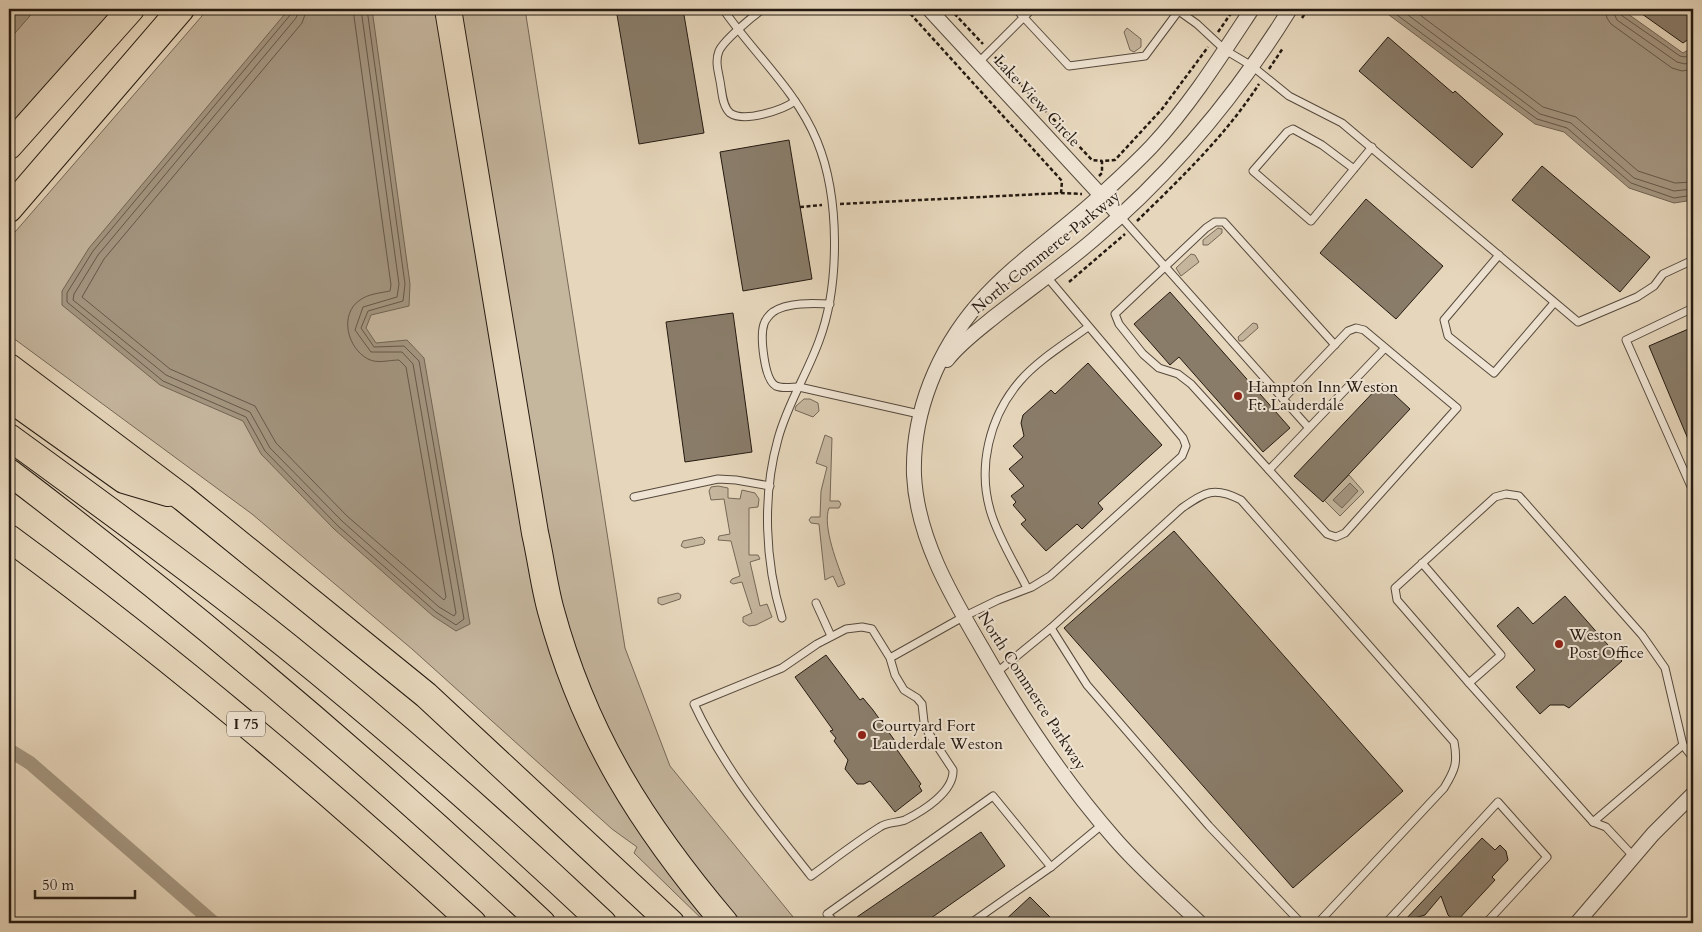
<svg xmlns="http://www.w3.org/2000/svg" width="1702" height="932" viewBox="0 0 1702 932" font-family="Cardo,serif">
  <style>
    .green { fill: #c5b69e; stroke: #756858 }
    .water { fill: #a49681; stroke: #716454 }
    .lines { fill: none; stroke-linecap: round; stroke-linejoin: round }
    .shore { stroke: #645849; stroke-width: 1 }
    .canal { stroke: #a49681; stroke-width: 14 }
    .building { fill: #897c69; stroke: #251a11 }
    .lane-casing { stroke: #55493c; stroke-width: 9 }
    .street-casing { stroke: #55493c; stroke-width: 16 }
    .highway-casing { stroke: #251a11; stroke-width: 28 }
    .path { stroke: #251a11; stroke-width: 2.5; stroke-dasharray: 4 2.5; stroke-linecap: butt }
    .lane { stroke: #efe4d3; stroke-width: 7 }
    .street { stroke: #efe4d3; stroke-width: 14 }
    .highway { stroke: #e6d6bb; stroke-width: 26 }
    .poi-dot { fill: #8f2418; stroke: #efe4d3; stroke-width: 2 }
    .labels { text-anchor: middle; dominant-baseline: central; stroke-width: 4; stroke-linejoin: round; paint-order: stroke }
    .shield { fill: #efe4d3; stroke: #62574b; stroke-width: 1 }
    .shield-label { font-size: 15px; font-weight: bold; fill: #251a11 }
    .street-label { font-size: 16px; fill: #251a11; stroke: #efe4d3 }
    .poi-label { font-size: 16px; fill: #251a11; stroke: #efe4d3; text-anchor: start }
  </style>
  <rect width="100%" height="100%" fill="#e6d6bb"/>
  <filter id="stains"><feTurbulence type="fractalNoise" baseFrequency=".004" numOctaves="4"/><feColorMatrix values="0 0 0 0 .2 0 0 0 0 .09 0 0 0 0 .02 0 0 0 .5 -.17"/></filter>
  <radialGradient id="worn" r=".72"><stop offset=".6" stop-color="#630" stop-opacity="0"/><stop offset="1" stop-color="#630" stop-opacity=".3"/></radialGradient>
  <g class="green">
    <path d="M9 9H113L9 126Z"/>
    <path d="M208 9H435L564 672 714 923H706L634 853 637 847 612 829 412 649 252 514 9 335V239Z"/>
    <path d="M461 9H525L625 648 670 766 798 923H735L632 790 584 680 547 558Z"/>
    <path d="M1127 28 1141 39V47L1134 52 1130 50 1124 32Z"/>
    <path d="M1218 228 1222 229V233L1208 245H1203V240Z"/>
    <path d="M1191 254 1195 255 1199 262 1181 276 1176 268Z"/>
    <path d="M1253 323 1257 324 1258 328 1243 341H1239L1238 337Z"/>
    <path d="M804 399H810L818 403 819 411 813 417 795 410 796 406Z"/>
    <path d="M825 435 832 438 830 501H839L841 504 839 508H829C822 526 838 566 845 584L838 587 833 576 825 580 819 524 811 523 809 520 811 517H820L821 491 827 467 816 463Z"/>
    <path d="M1349 475 1364 492 1340 516 1324 500Z"/>
    <path d="M718 486 728 488V498L740 499 742 490 755 493 759 499 758 507 749 508V555H758L760 559 750 562 760 606 767 604 772 617 756 625 749 626 743 622V617L752 613 742 582 733 584 730 582 732 579 740 576 731 541 718 540 719 536 730 534 724 499 711 500 709 491 711 487Z"/>
    <path d="M702 537 705 540 704 544 685 548 681 546 683 541Z"/>
    <path d="M678 593 681 595 680 599 662 605 658 603V598Z"/>
  </g>
  <g class="water">
    <path d="M9 9H36L9 40Z"/>
    <path d="M289 9H372L410 284 409 306 371 315 366 328 376 343 407 340 424 358 470 624 456 631 433 616 334 529 261 454 243 421 160 385 62 305V291L89 248Z"/>
    <path d="M1381 9H1621L1683 53 1693 47V200L1674 203 1629 188 1564 132 1535 124Z"/>
    <path d="M1350 483 1358 491 1342 508 1333 500Z"/>
  </g>
  <g class="lines">
    <g class="shore">
      <path d="M293 9 291 14 93 251 67 293V302L163 381 246 417 265 451 338 526 436 612 456 625 464 619 419 361 404 346 374 347 361 328 368 311 403 301 405 284 367 9"/>
      <path d="M299 9 296 18 98 255 74 294 73 300 166 375 250 412 270 448 342 521 439 607 454 616 456 613 413 364 402 352H371L355 330 363 307 397 297 399 284 361 9"/>
      <path d="M307 9 302 23 104 259 82 297 170 369 255 406 276 443 347 516 444 600 446 597 406 367 399 360C389 360 377 364 368 359 347 348 339 314 360 300 368 294 380 293 390 291L391 285 353 9"/>
      <path d="M1389 9 1537 119 1567 128 1631 183 1674 198 1693 195"/>
      <path d="M1400 9 1540 114 1571 123 1634 178 1674 191 1693 189"/>
      <path d="M1412 9 1543 107 1576 117 1638 171 1675 183 1693 182"/>
      <path d="M1605 9 1607 18 1611 24 1672 68 1682 71 1693 69"/>
      <path d="M1612 9 1617 20 1677 62 1685 64 1693 60"/>
      <path d="M1619 9 1621 15 1680 56 1685 57 1693 53"/>
    </g>
    <path class="canal" d="M9 750 30 763 214 923"/>
  </g>
  <g class="building">
    <path d="M616 9H683L704 133 639 144Z"/>
    <path d="M1635 9H1693V36L1683 43Z"/>
    <path d="M1388 37 1453 93 1455 91 1503 134 1472 168 1359 71Z"/>
    <path d="M789 140 812 279 743 291 720 152Z"/>
    <path d="M1542 166 1650 257 1620 292 1512 200Z"/>
    <path d="M1366 199 1443 266 1396 319 1320 253Z"/>
    <path d="M1170 292 1290 428 1263 452 1179 357 1170 365 1134 324Z"/>
    <path d="M733 313 752 452 685 462 666 322Z"/>
    <path d="M1693 327V451L1649 346Z"/>
    <path d="M1088 363 1162 445 1098 503 1103 509 1082 529 1077 524 1046 551 1021 524 1026 520 1013 505 1016 502 1011 496 1024 486 1009 469 1023 457 1013 446 1024 436 1021 423 1023 415 1051 390 1055 394Z"/>
    <path d="M1382 383 1410 409 1323 502 1294 476Z"/>
    <path d="M1174 531 1403 791 1293 888 1064 628Z"/>
    <path d="M1565 596 1622 661 1569 708 1564 705H1550L1540 714 1516 687 1535 670 1497 626 1518 607 1533 624Z"/>
    <path d="M826 655 860 700 863 698 873 710 895 741 893 744 921 784 919 786 922 791 895 812 870 781 864 784H857L845 769 848 760 834 741 836 738 830 731 833 730 795 677Z"/>
    <path d="M981 832 1005 866 924 923H861L857 917Z"/>
    <path d="M1482 838 1495 850 1500 845 1506 851 1508 860 1492 877 1495 880 1456 922 1448 915 1441 896 1425 915 1404 921Z"/>
    <path d="M1030 897 1056 923H1002Z"/>
  </g>
  <g class="lines">
    <defs>
      <g id="lane">
        <path d="M723 9C754 54 796 90 817 141 840 197 840 285 819 341 807 374 787 405 778 439 762 496 765 562 782 618"/>
        <path d="M763 9C752 17 724 40 719 51 715 61 718 70 720 81 722 91 722 106 730 113 744 123 783 110 795 101"/>
        <path d="M1016 9 1069 66 1145 56 1180 9"/>
        <path d="M1176 9 1197 24 1225 50 1252 66 1289 96 1342 123 1578 322 1637 297 1654 286 1663 274 1693 260"/>
        <path d="M978 63 1032 9"/>
        <path d="M1354 169 1322 145 1293 129 1287 132 1253 171 1311 221 1372 147"/>
        <path d="M1120 216 1308 427"/>
        <path d="M1499 255 1444 320 1448 336 1494 373 1554 303"/>
        <path d="M830 304C813 303 787 302 773 312 770 314 765 320 764 324 760 336 764 380 776 386 783 389 792 387 799 387L919 414"/>
        <path d="M1693 308 1626 340 1693 491"/>
        <path d="M1283 399 1348 331 1356 328 1364 330 1457 408 1345 533 1336 537 1327 534 1269 470 1385 348"/>
        <path d="M1269 470 1191 384 1178 374 1159 368 1143 354 1119 324 1115 314 1206 228 1215 222H1224L1335 345"/>
        <path d="M634 497 718 479 736 480 770 486"/>
        <path d="M1422 563 1501 655 1469 683 1397 600 1395 588 1495 497 1506 494 1519 496 1642 635 1665 668 1683 745 1693 758"/>
        <path d="M1027 588C1015 564 999 539 991 513 977 468 989 417 1020 381 1038 360 1065 344 1088 327"/>
        <path d="M816 603 831 636"/>
        <path d="M1051 628 1087 685 1209 826 1301 923"/>
        <path d="M890 658 895 675 904 690 917 698 922 704 924 722 928 732 953 770C954 792 923 811 905 820 897 823 887 822 880 827 856 842 833 860 811 876 766 819 725 770 694 704L782 668 817 644 846 629 862 627 872 629 890 658 963 617 998 600 1032 587 1050 576 1182 456 1186 446 1183 438 1047 277"/>
        <path d="M996 673 1051 628 1182 508C1205 492 1214 486 1241 500L1454 742C1458 763 1455 770 1444 788L1318 923"/>
        <path d="M1469 683 1593 822 1606 827 1634 857"/>
        <path d="M1593 822 1683 745"/>
        <path d="M835 923 827 914 993 796 1051 867"/>
        <path d="M971 923 1051 867 1103 824"/>
        <path d="M1386 923 1498 802 1547 857 1486 923"/>
      </g>
      <g id="street">
        <path d="M929 9 1120 216"/>
        <path d="M947 360C959 344 978 330 994 317 1027 291 1061 267 1093 240 1171 174 1237 95 1290 9"/>
        <path d="M1200 923C1172 896 1141 869 1115 839 1064 781 1020 715 982 648 951 595 917 538 914 475 912 412 938 350 979 303 1014 263 1059 234 1098 198 1116 181 1135 164 1152 146 1190 105 1221 56 1252 9"/>
        <path d="M1577 923 1653 834 1693 794"/>
      </g>
      <g id="highway">
        <path d="M448 9 535 533C541 559 544 586 551 611 585 736 643 826 725 923"/>
        <path d="M9 146 131 9"/>
        <path d="M9 209 181 9"/>
        <path d="M9 367 183 498 426 695 671 923"/>
        <path d="M9 398 124 480 168 493"/>
        <path d="M9 437C102 505 196 573 287 646 396 734 501 827 603 923"/>
        <path d="M9 472C195 613 372 764 542 923"/>
        <path d="M9 538C171 657 325 787 473 923"/>
      </g>
    </defs>
    <use href="#lane" class="lane-casing"/>
    <use href="#street" class="street-casing"/>
    <use href="#highway" class="highway-casing"/>
    <g class="path">
      <path d="M906 9 1062 181 1061 193"/>
      <path d="M950 9 983 44"/>
      <path d="M1302 18 1308 9"/>
      <path d="M1218 32 1234 9"/>
      <path d="M995 57 1092 160 1102 161"/>
      <path d="M1269 69 1283 48"/>
      <path d="M1099 176 1102 173V161L1115 160 1162 109 1208 47"/>
      <path d="M840 204 1061 193 1082 194"/>
      <path d="M800 207 822 205"/>
      <path d="M1137 221C1180 179 1226 135 1259 84"/>
      <path d="M1069 282 1125 234"/>
    </g>
    <use href="#lane" class="lane"/>
    <use href="#street" class="street"/>
    <use href="#highway" class="highway"/>
  </g>
  <g class="poi-dot">
    <circle cx="1238" cy="396" r="5"/>
    <circle cx="1559" cy="644" r="5"/>
    <circle cx="862" cy="735" r="5"/>
  </g>
  <g class="labels">
    <rect class="shield" x="227" y="711.5" width="38" height="25" rx="4"/>
    <g class="shield-label">
      <text x="246" y="724">I 75</text>
    </g>
    <g class="street-label">
      <text transform="translate(1037 101) rotate(47)">Lake View Circle</text>
      <text transform="translate(1046 252) rotate(-39)">North Commerce Parkway</text>
      <text transform="translate(1032 691) rotate(57)">North Commerce Parkway</text>
    </g>
    <g class="poi-label">
      <text x="1248" y="387">Hampton Inn Weston<tspan x="1248" dy="18">Ft. Lauderdale</tspan></text>
      <text x="1569" y="635">Weston<tspan x="1569" dy="18">Post Office</tspan></text>
      <text x="872" y="726">Courtyard Fort<tspan x="872" dy="18">Lauderdale Weston</tspan></text>
    </g>
  </g>
  <rect width="1702" height="932" fill="none" stroke="#e6d6bb" stroke-width="30"/>
  <rect x="10" y="10" width="1682" height="912" fill="none" stroke="#251a11" stroke-width="2.5"/>
  <rect x="15" y="15" width="1672" height="902" fill="none" stroke="#251a11"/>
  <path d="M35 890v8h100v-8" fill="none" stroke="#251a11" stroke-width="2.5"/>
  <text x="42" y="890" font-size="15" fill="#251a11" stroke="#efe4d3" stroke-width="4" paint-order="stroke">50 m</text>
  <rect width="100%" height="100%" filter="url(#stains)"/>
  <rect width="100%" height="100%" fill="url(#worn)"/>
</svg>
